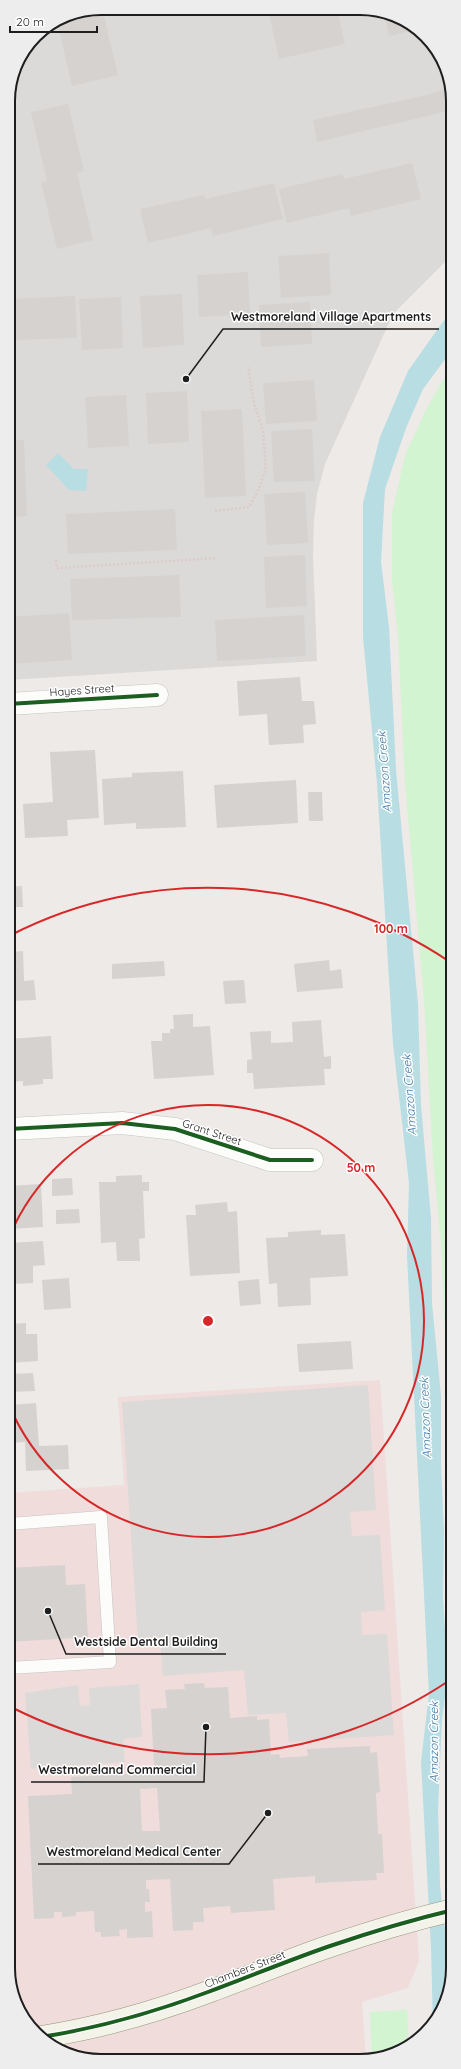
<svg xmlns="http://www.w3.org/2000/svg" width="461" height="2069" viewBox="0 0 461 2069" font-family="Quicksand,sans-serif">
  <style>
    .residential { fill: #dcdad8 }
    .commercial { fill: #f0dddb }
    .religious { fill: #dbdad8 }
    .park { fill: #d3f4d0 }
    .water { fill: #b8dde3 }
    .building { fill: #d5d2d0; fill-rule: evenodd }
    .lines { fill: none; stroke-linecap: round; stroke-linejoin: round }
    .lane-casing { stroke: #c5c4c3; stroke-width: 13 }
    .street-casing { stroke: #c5c4c3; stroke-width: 23 }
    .secondary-casing { stroke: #97977e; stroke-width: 23 }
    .path { stroke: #dbcbca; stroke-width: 2.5; stroke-dasharray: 2 2; stroke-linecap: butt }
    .lane { stroke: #fcfcfb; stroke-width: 12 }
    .street { stroke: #fcfcfb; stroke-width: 22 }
    .secondary { stroke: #f4f3ea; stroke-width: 22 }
    .cycleway-casing { stroke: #fff; stroke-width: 6 }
    .cycleway { stroke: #1b5e20; stroke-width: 4 }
    .ring { fill: none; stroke: #d62828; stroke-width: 2 }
    .labels { text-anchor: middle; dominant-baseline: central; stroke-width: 3; stroke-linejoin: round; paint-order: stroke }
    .street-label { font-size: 11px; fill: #1e1e1e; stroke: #fff }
    .water-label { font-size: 12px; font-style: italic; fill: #3e78a6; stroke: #fff }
    .rim { fill: none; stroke: #1e1e1e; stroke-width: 2 }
    .centre { fill: #d62828; stroke: #fff; stroke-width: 2 }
    .ring-label { font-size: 12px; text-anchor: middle; font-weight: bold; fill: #d62828; stroke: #fff; stroke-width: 3; stroke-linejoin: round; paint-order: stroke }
    .leader { fill: none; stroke: #1e1e1e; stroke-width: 1.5 }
    .callout-dot { fill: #1e1e1e; stroke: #fff; stroke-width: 1.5 }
    .callout-label { font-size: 12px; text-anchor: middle; font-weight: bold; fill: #1e1e1e; stroke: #fff; stroke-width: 3; stroke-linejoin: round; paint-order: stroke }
  </style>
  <rect width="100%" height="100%" fill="#edeae7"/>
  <path class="residential" d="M101 8 378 10 426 35 452 89V255L393 314 325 464 317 494 314 520 313 555 317 661 8 680V95L18 60 35 35 66 15Z"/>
  <path class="commercial" d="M380 1380 419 1961 408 1988 362 2002 366 2060 83 2059 35 2034 9 1980V1493L124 1485 118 1397Z"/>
  <g class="religious">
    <path d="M368 1385 376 1510 350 1512 352 1536 380 1535 385 1610 361 1612 362 1635 387 1634 394 1735 289 1742 286 1713 248 1715 244 1670 163 1676 160 1640 138 1641 122 1402Z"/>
    <path d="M139 1684 142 1737 123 1739 125 1762 31 1769 25 1693 78 1685 80 1706 90 1705 89 1688Z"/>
  </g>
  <g class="park">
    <path d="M452 364 453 1528 441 1243 433 1159 424 1000 405 783 398 637 392 580V513L405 455 427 408Z"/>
    <path d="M407 2010 409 2047 372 2060 370 2012Z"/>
  </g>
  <g class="water">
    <path d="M452 309V350L423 389 406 428 385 489 381 562 389 627 396 770 418 1004 421 1106 431 1218 432 1303 441 1396V1464L444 1533 443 1599 448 1675 442 1719 438 1810 440 1885 451 1983 446 2003 433 2025 431 1947 421 1762 429 1694 407 1256 409 1183 393 1044 377 783 363 637V503L380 437 408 371Z"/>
    <path d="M58 453 74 469H88L86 491 69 490 46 465Z"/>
  </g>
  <g class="building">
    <path d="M102 8 118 75 72 86 57 21 66 15Z"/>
    <path d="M268 9 337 10 345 44 279 59Z"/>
    <path d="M384 13 414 29 416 30 389 36Z"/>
    <path d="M451 87 452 110 317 142 313 120 427 95Z"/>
    <path d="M68 104 84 171 77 173 93 240 57 249 41 182 47 181 31 112Z"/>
    <path d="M452 149V180L445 151Z"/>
    <path d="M412 163 421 199 351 216 349 208 287 223 279 189 342 174 344 179Z"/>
    <path d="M274 183 283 219 213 236 211 228 148 243 140 209 204 195 205 199Z"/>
    <path d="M329 253 331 295 281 298 278 256Z"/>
    <path d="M248 272 250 314 199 317 197 275Z"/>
    <path d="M182 294 184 345 143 348 140 296Z"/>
    <path d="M75 296 77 338 8 340V299Z"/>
    <path d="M121 297 123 348 82 350 79 299Z"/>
    <path d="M310 302 312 344 261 347 259 305Z"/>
    <path d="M314 380 317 421 266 424 263 383Z"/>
    <path d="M187 391 189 442 148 444 146 393Z"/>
    <path d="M126 395 129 446 88 448 85 397Z"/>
    <path d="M242 409 246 496 205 498 201 411Z"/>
    <path d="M312 429 315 481 274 482 271 431Z"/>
    <path d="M24 440 27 516 8 517V441Z"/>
    <path d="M305 492 308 543 267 545 264 494Z"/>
    <path d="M175 509 177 550 68 554 66 514Z"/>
    <path d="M305 555 307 606 266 608 264 557Z"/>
    <path d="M179 575 181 617 72 620 70 579Z"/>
    <path d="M69 613 72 660 8 664V617Z"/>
    <path d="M304 615 306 656 217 661 215 620Z"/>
    <path d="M300 677 302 701H314L316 724 303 725 304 743 269 745 267 714 239 716 237 681Z"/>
    <path d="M95 750 99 818 67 820 68 836 25 838 23 804 53 802 50 752Z"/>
    <path d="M183 771 186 827 136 829V823L104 825 102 779 132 777V773Z"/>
    <path d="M296 780 298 823 217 828 214 785Z"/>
    <path d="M308 792H322L323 821H309Z"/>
    <path d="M22 886 23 907H15L16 934 8 935V887Z"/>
    <path d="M8 946H12L13 952 23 951 24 981 34 980 36 1000 8 1001Z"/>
    <path d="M329 960 330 971 341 969 343 988 297 992 294 964Z"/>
    <path d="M164 961 165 976 112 979V964Z"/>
    <path d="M244 980 246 1003 225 1004 223 981Z"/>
    <path d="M193 1014V1027L210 1026 214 1075 154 1079 151 1041H162V1033H170V1029H174L173 1015Z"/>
    <path d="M321 1020 324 1057 331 1056V1069H324L325 1085 254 1089 253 1073H247V1060L252 1059 250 1032 271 1031V1043L293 1042 292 1022Z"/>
    <path d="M51 1036 53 1079H43V1084L23 1086V1081L9 1082V1039Z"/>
    <path d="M142 1175V1182H149V1191H143L145 1238 139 1239 140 1261H117L116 1242 101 1243 99 1182H116V1176Z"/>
    <path d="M72 1178 73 1195 52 1196V1179Z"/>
    <path d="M41 1184 43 1227 9 1229V1186Z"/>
    <path d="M227 1202 228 1212 237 1211 240 1273 190 1276 186 1215H196L195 1205Z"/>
    <path d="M79 1209 80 1223 56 1224V1210Z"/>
    <path d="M321 1230V1235L345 1234 348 1276 310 1278 311 1305 278 1307 277 1283 269 1284 266 1238 288 1237V1232Z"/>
    <path d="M43 1241 45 1265 33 1266V1283L9 1284V1243Z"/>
    <path d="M69 1278 71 1308 44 1310 42 1280Z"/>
    <path d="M259 1279 261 1304 240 1306 238 1281Z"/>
    <path d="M26 1323V1334H37L38 1361 9 1363V1324Z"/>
    <path d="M351 1341 353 1369 299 1372 297 1344Z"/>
    <path d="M33 1373 35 1391 9 1392V1374Z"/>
    <path d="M36 1403 39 1446 68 1445 69 1469 26 1471 25 1442 9 1443V1405Z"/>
    <path d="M65 1565 66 1585 85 1584 88 1637 9 1642V1568Z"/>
    <path d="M204 1683 205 1688 228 1687 230 1718 257 1716V1720L269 1719 271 1755 279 1754 280 1758 308 1756 307 1749 370 1746V1753L377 1752 380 1792 376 1793 378 1834H382L384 1873H376L377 1880 315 1883V1876L273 1879 275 1910 231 1913 230 1906 203 1908 204 1922H193V1930L173 1931 170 1879 146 1880V1889H149L150 1902H145V1912L152 1911 153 1937 127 1938V1929L119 1930 120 1936 101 1937V1932H95L94 1911 76 1912V1916L62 1917V1912H54V1918L34 1919 28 1796 72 1794 71 1777 144 1773 143 1767 154 1766 151 1709 167 1708 165 1690 185 1689 184 1684ZM157 1788 160 1831H142L140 1789Z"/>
  </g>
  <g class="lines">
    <defs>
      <path id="lane" d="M9 1524 101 1517 110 1662 9 1668"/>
      <g id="street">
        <path d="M8 704 157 695"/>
        <path d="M9 1129 122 1123 175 1129 270 1160H312"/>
      </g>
      <path id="secondary" d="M41 2037C98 2028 155 2012 208 1992 249 1977 289 1960 330 1946 371 1932 411 1920 453 1910"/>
    </defs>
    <use href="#lane" class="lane-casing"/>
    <use href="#street" class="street-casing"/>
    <use href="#secondary" class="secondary-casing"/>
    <g class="path">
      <path d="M215 511 249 507 259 489 266 467 263 431 254 403 248 366"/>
      <path d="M56 560 57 568 217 558"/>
    </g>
    <use href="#lane" class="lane"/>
    <use href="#street" class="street"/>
    <use href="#secondary" class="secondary"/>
    <defs>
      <g id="cycleway">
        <path d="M8 704 157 695"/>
        <path d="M9 1129 122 1123 175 1129 270 1160H312"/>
        <path d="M41 2037C98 2028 155 2012 208 1992 249 1977 289 1960 330 1946 371 1932 411 1920 453 1910"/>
      </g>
    </defs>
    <use href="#cycleway" class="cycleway-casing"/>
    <use href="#cycleway" class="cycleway"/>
  </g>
  <g class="ring">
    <path d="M9 1237A216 216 0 1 1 9 1405"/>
    <path d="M450 1680A433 433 0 0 1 11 1707M11 935A433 433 0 0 1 450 962"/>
  </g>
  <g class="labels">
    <g class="street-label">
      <text transform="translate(82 690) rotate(-4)">Hayes Street</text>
      <text transform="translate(212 1132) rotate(18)">Grant Street</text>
      <text transform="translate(245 1969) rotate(-21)">Chambers Street</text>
    </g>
    <g class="water-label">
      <text transform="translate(384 772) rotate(-94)">Amazon Creek</text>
      <text transform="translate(409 1095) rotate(-94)">Amazon Creek</text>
      <text transform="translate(425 1418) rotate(-92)">Amazon Creek</text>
      <text transform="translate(433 1742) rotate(-90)">Amazon Creek</text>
    </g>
  </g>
  <path d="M0 0H461V2069H0ZM101 15H360A86 86 0 0 1 446 101V1968A86 86 0 0 1 360 2054H101A86 86 0 0 1 15 1968V101A86 86 0 0 1 101 15Z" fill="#ededed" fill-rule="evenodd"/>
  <path class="rim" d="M101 15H360A86 86 0 0 1 446 101V1968A86 86 0 0 1 360 2054H101A86 86 0 0 1 15 1968V101A86 86 0 0 1 101 15Z"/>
  <circle cx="208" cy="1321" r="6" class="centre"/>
  <g class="ring-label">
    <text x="391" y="933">100 m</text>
    <text x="361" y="1172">50 m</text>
  </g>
  <path class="leader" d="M186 379L223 329H439M48 1611L66 1654H226M206 1727L204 1782H31M268 1813L229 1864H38"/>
  <g class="callout-dot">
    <circle cx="186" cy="379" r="4"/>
    <circle cx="48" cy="1611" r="4"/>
    <circle cx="206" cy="1727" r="4"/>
    <circle cx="268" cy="1813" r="4"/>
  </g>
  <g class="callout-label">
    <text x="331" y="321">Westmoreland Village Apartments</text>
    <text x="146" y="1646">Westside Dental Building</text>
    <text x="117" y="1774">Westmoreland Commercial</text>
    <text x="134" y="1856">Westmoreland Medical Center</text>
  </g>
  <path d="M10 26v6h87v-6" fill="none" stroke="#1e1e1e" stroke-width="2"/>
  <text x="16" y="26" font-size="12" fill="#1e1e1e" stroke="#ffffff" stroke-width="3" paint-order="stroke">20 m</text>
</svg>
